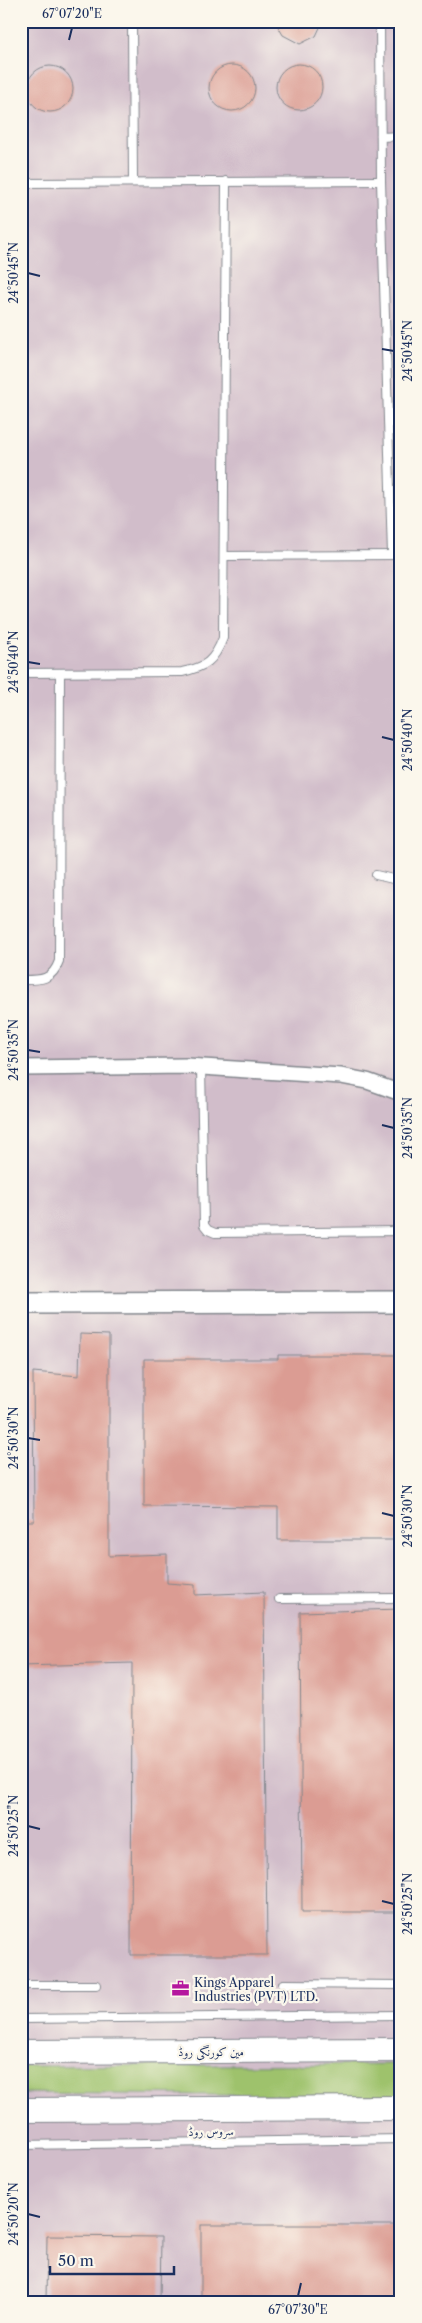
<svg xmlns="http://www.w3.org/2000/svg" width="422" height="2323" viewBox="0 0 422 2323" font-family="'Libre Caslon Text',Amiri,serif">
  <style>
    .industrial { fill: #d1bdca }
    .green { fill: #9ec26c; stroke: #5c7865 }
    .building { fill: #db9c93 }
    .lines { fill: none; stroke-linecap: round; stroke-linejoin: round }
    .lane-casing { stroke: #83878d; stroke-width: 10 }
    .street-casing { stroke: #83878d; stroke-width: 18 }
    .secondary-casing { stroke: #83878d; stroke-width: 24 }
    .primary-casing { stroke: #83878d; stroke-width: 26 }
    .lane { stroke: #fff; stroke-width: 8 }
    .street { stroke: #fff; stroke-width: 15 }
    .secondary { stroke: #fff; stroke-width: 21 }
    .primary { stroke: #fff; stroke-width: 24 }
    .ticks { fill: none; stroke: #1b2f5e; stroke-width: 2 }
    .labels { text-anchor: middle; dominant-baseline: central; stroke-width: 4.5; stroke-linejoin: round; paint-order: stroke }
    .poi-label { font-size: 12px; fill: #1b2f5e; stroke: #fbf7ec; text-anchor: start }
    .street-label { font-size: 12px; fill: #1b2f5e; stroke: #fbf7ec }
    .neatline { fill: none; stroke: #1b2f5e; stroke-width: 2 }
    .ticks-label { font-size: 12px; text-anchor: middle; fill: #1b2f5e }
  </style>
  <rect width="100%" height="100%" fill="#fbf7ec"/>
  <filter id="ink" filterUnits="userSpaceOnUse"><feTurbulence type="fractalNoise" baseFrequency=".02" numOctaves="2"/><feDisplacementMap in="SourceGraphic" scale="10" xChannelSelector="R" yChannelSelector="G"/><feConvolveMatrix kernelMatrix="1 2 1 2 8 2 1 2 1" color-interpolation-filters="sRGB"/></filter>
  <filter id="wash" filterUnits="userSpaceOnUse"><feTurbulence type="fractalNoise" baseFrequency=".0096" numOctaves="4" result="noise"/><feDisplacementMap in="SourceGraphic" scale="20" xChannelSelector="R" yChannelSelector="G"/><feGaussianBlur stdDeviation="1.12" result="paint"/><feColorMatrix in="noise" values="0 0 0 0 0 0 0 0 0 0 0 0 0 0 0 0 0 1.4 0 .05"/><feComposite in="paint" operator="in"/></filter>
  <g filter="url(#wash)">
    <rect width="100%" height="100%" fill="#ebdfbc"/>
    <rect class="industrial" x="21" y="21" width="380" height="2281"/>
    <path class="green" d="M401 2064V2097L21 2093V2066Z"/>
    <g id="blocks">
      <g class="building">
        <path d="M275 21H323L316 36 300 44 283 35Z"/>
        <circle cx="299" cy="87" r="23"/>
        <circle cx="232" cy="88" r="23"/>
        <circle cx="50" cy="89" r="23"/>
        <path d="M80 1334 109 1335V1556L167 1554V1583L195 1585V1595L264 1592 267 1955H131L132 1663 21 1666V1521H34L33 1372 79 1376Z"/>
        <path d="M278 1355H401V1540H278V1507L144 1506V1359H278Z"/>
        <path d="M401 1609V1912H302L300 1612Z"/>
        <rect x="201" y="2225" width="200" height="77"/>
        <path d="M47 2236 161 2237 160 2302H46Z"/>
      </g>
    </g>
  </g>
  <g filter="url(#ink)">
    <use href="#blocks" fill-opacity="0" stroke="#83878d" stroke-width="1"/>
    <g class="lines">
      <defs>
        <g id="lane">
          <path d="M132 21 133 182"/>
          <path d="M380 21 381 181 392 555"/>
          <path d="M381 137 401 136"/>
          <path d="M21 183 381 181"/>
          <path d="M224 556 401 555"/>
          <path d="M21 673 182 672C206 667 214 661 223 638L226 181"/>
          <path d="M376 875 401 881"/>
          <path d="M21 980C40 980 52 981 59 961L60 673"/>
          <path d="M201 1067 204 1225 208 1230 215 1233 401 1231"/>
          <path d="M279 1599 401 1598"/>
          <path d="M283 1984 401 1985"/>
          <path d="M21 1985H96"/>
          <path d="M21 2019 401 2015"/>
          <path d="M21 2145 401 2139"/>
        </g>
        <path id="street" d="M21 1068 187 1066 341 1076 367 1081 401 1093"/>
        <path id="secondary" d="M21 1303 401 1302"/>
        <g id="primary">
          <path d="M21 2052 401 2050"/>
          <path d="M21 2110 401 2108"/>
        </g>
      </defs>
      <use href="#lane" class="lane-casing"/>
      <use href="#street" class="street-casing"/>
      <use href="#secondary" class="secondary-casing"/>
      <use href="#primary" class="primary-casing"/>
      <use href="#lane" class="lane"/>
      <use href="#street" class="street"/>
      <use href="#secondary" class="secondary"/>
      <use href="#primary" class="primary"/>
    </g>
  </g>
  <path class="ticks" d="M69 40 72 28M28 273 40 276M382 349 394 351M28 662 40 664M382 737 394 740M28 1050 40 1052M382 1125 394 1128M28 1438 40 1440M382 1513 394 1516M28 1826 40 1829M382 1901 394 1904M28 2214 40 2217M298 2296 301 2283"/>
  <defs>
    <symbol id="office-bare" viewBox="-9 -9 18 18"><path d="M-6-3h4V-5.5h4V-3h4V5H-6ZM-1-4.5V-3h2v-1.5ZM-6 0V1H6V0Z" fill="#b5179e" stroke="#fbf7ec" stroke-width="2.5" paint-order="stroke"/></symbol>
  </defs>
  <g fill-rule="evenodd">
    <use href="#office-bare" x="168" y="1976" width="25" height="25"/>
  </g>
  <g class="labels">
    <g class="poi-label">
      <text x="194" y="1982">Kings Apparel<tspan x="194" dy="14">Industries (PVT) LTD.</tspan></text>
    </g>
    <g class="street-label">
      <text x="211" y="2051">مین کورنگی روڈ</text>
      <text transform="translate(211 2131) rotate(-1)">سروس روڈ</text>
    </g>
  </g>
  <rect width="422" height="2323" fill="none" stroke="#fbf7ec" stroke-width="55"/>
  <path d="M50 2266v8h124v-8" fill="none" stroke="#1b2f5e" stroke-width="2.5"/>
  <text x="58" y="2266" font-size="15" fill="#1b2f5e" stroke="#fbf7ec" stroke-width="4" paint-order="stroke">50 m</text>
  <rect x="28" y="28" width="366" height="2268" class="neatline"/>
  <g class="ticks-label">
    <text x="72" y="18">67°07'20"E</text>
    <text transform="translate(14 273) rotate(-90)" y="4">24°50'45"N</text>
    <text transform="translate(408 351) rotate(-90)" y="4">24°50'45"N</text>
    <text transform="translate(14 662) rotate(-90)" y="4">24°50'40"N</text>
    <text transform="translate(408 740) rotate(-90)" y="4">24°50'40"N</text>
    <text transform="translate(14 1050) rotate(-90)" y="4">24°50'35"N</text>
    <text transform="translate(408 1128) rotate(-90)" y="4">24°50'35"N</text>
    <text transform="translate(14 1438) rotate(-90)" y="4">24°50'30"N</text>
    <text transform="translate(408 1516) rotate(-90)" y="4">24°50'30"N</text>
    <text transform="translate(14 1826) rotate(-90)" y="4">24°50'25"N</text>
    <text transform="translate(408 1904) rotate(-90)" y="4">24°50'25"N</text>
    <text transform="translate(14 2214) rotate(-90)" y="4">24°50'20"N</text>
    <text x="298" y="2314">67°07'30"E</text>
  </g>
</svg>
